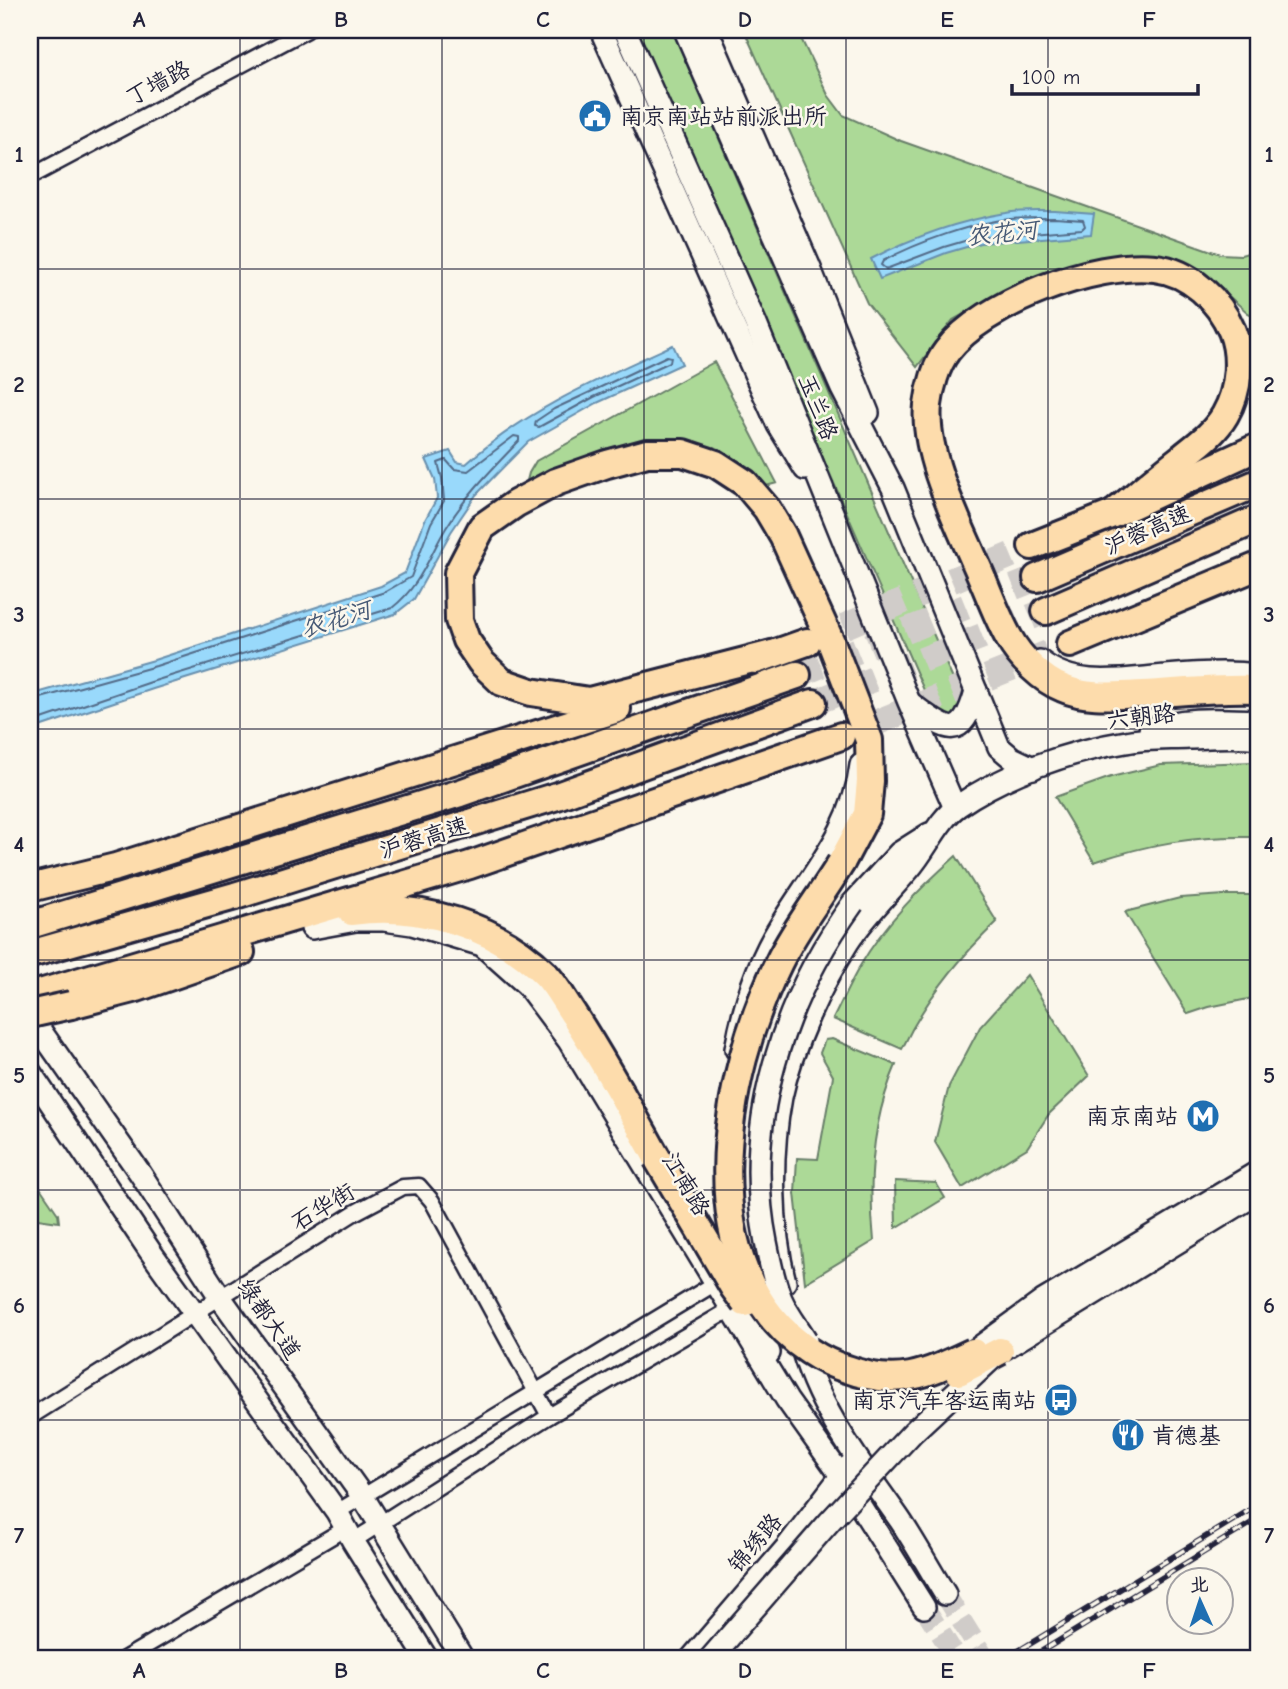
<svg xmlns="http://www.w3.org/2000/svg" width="1288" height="1689" viewBox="0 0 1288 1689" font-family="'Comic Neue','LXGW WenKai TC',sans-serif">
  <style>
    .green { fill: #acd997; stroke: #677e69; stroke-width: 2 }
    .water { fill: #99d9fb; stroke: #6990ae; stroke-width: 2 }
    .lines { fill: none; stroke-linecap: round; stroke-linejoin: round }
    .shore { stroke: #526b88; stroke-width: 2 }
    .secondary-tunnel { stroke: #d0ccc9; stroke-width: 21; stroke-dasharray: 21 10; stroke-linecap: butt }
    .highway-tunnel { stroke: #d0ccc9; stroke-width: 26; stroke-dasharray: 26 13; stroke-linecap: butt }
    .street-casing { stroke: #22223b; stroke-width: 19 }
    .secondary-casing { stroke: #22223b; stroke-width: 26 }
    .highway-casing { stroke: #22223b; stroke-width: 32 }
    .street { stroke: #fbf7ec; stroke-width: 14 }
    .secondary { stroke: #fbf7ec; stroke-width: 21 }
    .highway { stroke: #fddcac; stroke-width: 26 }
    .rail-casing { stroke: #22223b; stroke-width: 6 }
    .rail { stroke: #fbf7ec; stroke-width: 3.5; stroke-dasharray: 10; stroke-linecap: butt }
    .secondary-bridge-casing { stroke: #22223b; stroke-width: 26; stroke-linecap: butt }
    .highway-bridge-casing { stroke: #22223b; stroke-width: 32; stroke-linecap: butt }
    .secondary-bridge { stroke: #fbf7ec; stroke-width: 21 }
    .highway-bridge { stroke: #fddcac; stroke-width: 26 }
    .grid { fill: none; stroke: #22223b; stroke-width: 2; stroke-opacity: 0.55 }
    .labels { text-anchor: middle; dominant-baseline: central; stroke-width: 5; stroke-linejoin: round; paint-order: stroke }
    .street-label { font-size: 23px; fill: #22223b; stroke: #fbf7ec }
    .poi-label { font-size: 23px; fill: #22223b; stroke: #fbf7ec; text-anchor: start }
    .water-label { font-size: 24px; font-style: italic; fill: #465975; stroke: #fbf7ec }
    .neatline { fill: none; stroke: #22223b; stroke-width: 2.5 }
    .grid-label { font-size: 23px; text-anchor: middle; font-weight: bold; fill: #22223b }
  </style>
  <rect width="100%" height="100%" fill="#fbf7ec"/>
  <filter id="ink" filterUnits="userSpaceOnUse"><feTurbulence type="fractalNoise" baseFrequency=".0143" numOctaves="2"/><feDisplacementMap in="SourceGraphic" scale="14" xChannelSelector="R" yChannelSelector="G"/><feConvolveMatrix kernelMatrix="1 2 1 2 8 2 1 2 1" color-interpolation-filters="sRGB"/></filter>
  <g filter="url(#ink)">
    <g class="green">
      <path d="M637 30H672L961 698 963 703 953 718 933 711Z"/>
      <path d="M744 30H797L828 95 843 115 901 141 1220 254 1241 255 1258 250V318L1248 313 1222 290 1174 268 1000 294 953 320 917 367 867 303Z"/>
      <path d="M714 362 777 483 766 486 735 464 690 448 524 492 529 473 536 461Z"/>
      <path d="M1254 762 1251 837C1194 836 1148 844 1094 862L1055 797 1111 777 1161 765Z"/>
      <path d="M956 856 997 922C958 959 925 1000 902 1049L833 1019C842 1001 850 983 860 966 885 923 920 888 956 856Z"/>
      <path d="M1225 895H1258V997L1209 1007 1188 1014 1125 912 1180 898Z"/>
      <path d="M1027 975 1089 1076 1049 1114 1027 1148 962 1188 935 1142 949 1086 980 1027Z"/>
      <path d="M832 1039 896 1065C872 1120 868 1182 874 1241L805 1283 795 1193 797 1158 818 1159 833 1076 820 1053 825 1040Z"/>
      <path d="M30 1173 58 1214 59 1222 30 1218Z"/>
      <path d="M895 1181 936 1183 945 1198 896 1228Z"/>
    </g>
    <g class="water">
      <path d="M1055 211 1094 214 1091 234 980 243 946 253 880 279 871 259C913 237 958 221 1006 213 1021 210 1039 211 1055 211Z"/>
      <path d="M673 345 682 364 597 403 528 442 476 495 451 532 414 599 395 614 153 689 30 730V695L154 660 381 586 405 573 425 520 437 498 435 479 426 459 450 451 457 462 466 464C526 410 600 378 673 345Z"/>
    </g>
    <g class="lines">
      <g class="shore">
        <path d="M1055 218 1083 220 1085 226 1082 229 978 237 944 247 886 269 881 265 883 261C916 243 974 222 1011 219 1026 218 1040 218 1055 218Z"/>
        <path d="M667 356 671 357 670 362 594 397 539 427 535 426 536 421 554 409Z"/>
        <path d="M30 701 156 666 385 592 411 577 431 523 444 501 442 478 438 463 446 460 454 469 468 471 514 436 519 437V441C492 469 466 495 446 528 428 558 421 585 392 608L151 682 30 723"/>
      </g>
      <g class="secondary-tunnel">
        <path d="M945 1594 985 1659"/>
        <path d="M924 1607 957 1659"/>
      </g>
      <g class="highway-tunnel">
        <path d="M808 642 1032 546"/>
        <path d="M797 675 1037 578"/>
        <path d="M813 703 1046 611"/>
        <path d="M843 736 1070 644"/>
      </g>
      <defs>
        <g id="street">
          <path d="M30 177 307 30"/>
          <path d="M30 1417 354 1213 403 1187 419 1186 432 1201 549 1416"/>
          <path d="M337 1512 714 1284"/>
          <path d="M353 1541 549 1416 731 1309"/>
          <path d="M124 1659 346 1528"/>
        </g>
        <g id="secondary">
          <path d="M601 30 778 425 805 469"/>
          <path d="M625 30 755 322 909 702 955 808"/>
          <path d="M685 30 842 389 893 488 999 747 1012 758 1033 768"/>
          <path d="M707 30 809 266 868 413"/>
          <path d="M1040 661C1076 690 1124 679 1166 676 1197 673 1228 671 1258 675"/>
          <path d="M910 703C946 730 961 745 976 691"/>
          <path d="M1150 730C1180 716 1226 720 1258 721"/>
          <path d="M853 903 899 853 929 834"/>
          <path d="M312 928 356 920H384L412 924 482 945 527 985 569 1041 787 1400 842 1477 924 1607"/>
          <path d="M30 1012 42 1033 140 1173 220 1297 363 1497 463 1659"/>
          <path d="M736 1049C744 1004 757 962 782 923 813 872 854 827 861 765"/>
          <path d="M30 1072 150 1251 337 1512 353 1541 427 1659"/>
          <path d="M785 1282C771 1227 770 1154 781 1097 792 1046 820 986 848 942 866 915 889 893 909 869 926 850 938 820 958 806 1004 774 1070 751 1126 742 1146 738 1169 739 1189 738 1213 737 1235 735 1258 738"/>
          <path d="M744 1288 769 1353"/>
          <path d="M800 1341C817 1408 861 1464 900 1520 916 1544 930 1570 945 1594"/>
          <path d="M691 1659 787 1547 849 1466"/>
        </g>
        <g id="highway">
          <path d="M1113 514C1135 496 1157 477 1180 459 1196 446 1214 434 1225 415 1239 391 1242 356 1232 331 1219 300 1190 272 1155 268 1095 261 983 303 947 351 936 365 930 388 928 405 923 453 957 520 976 564 987 588 996 615 1009 638 1020 658 1042 680 1063 688 1088 699 1116 695 1143 694 1181 692 1220 687 1258 689"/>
          <path d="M1032 546 1113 514 1258 447"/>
          <path d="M1037 578 1258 483"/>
          <path d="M1046 611 1258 519"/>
          <path d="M1070 644 1258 566"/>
          <path d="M772 654 589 701 531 692 502 682 481 662 466 640 459 620 458 573 482 527 515 504 556 482 607 464 647 453H683L716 464 745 483 767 509 783 536 831 642 869 740 870 781 867 814 841 863"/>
          <path d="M756 660 807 642"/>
          <path d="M30 888 116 867 617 709"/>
          <path d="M352 912C419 902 497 926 545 974 556 985 564 1001 573 1014 603 1060 630 1109 657 1158"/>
          <path d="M30 925 460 793 797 675"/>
          <path d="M30 954 235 896 557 796 813 703"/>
          <path d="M30 996 470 865 841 736"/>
          <path d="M71 1005 137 988 241 952"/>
        </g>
      </defs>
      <use href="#street" class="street-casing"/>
      <use href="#secondary" class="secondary-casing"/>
      <use href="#highway" class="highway-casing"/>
      <use href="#street" class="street"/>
      <use href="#secondary" class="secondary"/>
      <use href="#highway" class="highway"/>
      <defs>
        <g id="rail">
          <path d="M1005 1659 1258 1505"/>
          <path d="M1029 1659 1258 1519"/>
        </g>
      </defs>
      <use href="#rail" class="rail-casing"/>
      <use href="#rail" class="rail"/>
      <defs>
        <g id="secondary-bridge">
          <path d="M806 1340C798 1327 787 1313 781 1299 773 1280 770 1261 766 1242 742 1122 783 1000 853 903"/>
          <path d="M973 1352 1043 1301 1258 1172"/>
          <path d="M710 1659 830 1521 913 1432 1000 1351 1258 1193"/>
        </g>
        <g id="highway-bridge">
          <path d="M841 863C821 896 796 927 779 962 723 1075 687 1269 809 1351 821 1359 833 1365 847 1369 898 1388 926 1374 973 1352"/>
          <path d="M30 1014 71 1005"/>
          <path d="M657 1158 734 1288 745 1303"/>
          <path d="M959 1372 1000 1351"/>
        </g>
      </defs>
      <use href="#secondary-bridge" class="secondary-bridge-casing"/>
      <use href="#highway-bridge" class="highway-bridge-casing"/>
      <use href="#secondary-bridge" class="secondary-bridge"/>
      <use href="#highway-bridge" class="highway-bridge"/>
    </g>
  </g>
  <path class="grid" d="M240 30V1659M442 30V1659M644 30V1659M846 30V1659M1048 30V1659M30 269H1258M30 499H1258M30 729H1258M30 960H1258M30 1190H1258M30 1420H1258"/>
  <defs>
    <symbol id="civic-disc" viewBox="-11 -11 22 22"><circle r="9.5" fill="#1f6fb2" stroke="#fbf7ec"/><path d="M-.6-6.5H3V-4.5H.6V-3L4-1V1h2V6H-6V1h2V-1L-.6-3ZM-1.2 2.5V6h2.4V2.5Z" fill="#fff"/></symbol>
    <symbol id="metro-disc" viewBox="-11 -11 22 22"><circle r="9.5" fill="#1f6fb2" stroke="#fbf7ec"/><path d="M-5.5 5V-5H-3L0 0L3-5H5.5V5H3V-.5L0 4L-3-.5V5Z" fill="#fff"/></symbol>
    <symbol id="bus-disc" viewBox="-11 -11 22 22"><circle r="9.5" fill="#1f6fb2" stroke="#fbf7ec"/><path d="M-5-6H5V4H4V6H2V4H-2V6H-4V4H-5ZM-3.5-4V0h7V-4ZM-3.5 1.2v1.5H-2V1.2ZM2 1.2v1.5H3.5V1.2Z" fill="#fff"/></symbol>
    <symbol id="restaurant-disc" viewBox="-11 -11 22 22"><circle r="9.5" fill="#1f6fb2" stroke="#fbf7ec"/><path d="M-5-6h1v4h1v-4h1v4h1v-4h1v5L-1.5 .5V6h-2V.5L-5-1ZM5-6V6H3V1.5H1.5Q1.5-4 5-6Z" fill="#fff"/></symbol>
  </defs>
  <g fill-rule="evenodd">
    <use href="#civic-disc" x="576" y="97" width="38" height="38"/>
    <use href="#metro-disc" x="1184" y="1097" width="38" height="38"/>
    <use href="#bus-disc" x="1042" y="1381" width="38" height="38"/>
    <use href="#restaurant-disc" x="1109" y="1416" width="38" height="38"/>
  </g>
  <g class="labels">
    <g class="street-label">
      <text transform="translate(158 83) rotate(-28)">丁墙路</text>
      <text transform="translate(818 407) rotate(68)">玉兰路</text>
      <text transform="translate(1148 530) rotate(-23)">沪蓉高速</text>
      <text transform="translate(1141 717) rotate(-7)">六朝路</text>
      <text transform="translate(424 838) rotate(-17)">沪蓉高速</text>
      <text transform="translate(686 1184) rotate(59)">江南路</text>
      <text transform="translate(323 1207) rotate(-31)">石华街</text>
      <text transform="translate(269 1319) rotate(55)">绿都大道</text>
      <text transform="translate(755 1543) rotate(-50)">锦绣路</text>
    </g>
    <g class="poi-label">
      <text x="620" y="116">南京南站站前派出所</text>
      <text x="1178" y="1116" text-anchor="end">南京南站</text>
      <text x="1036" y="1400" text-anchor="end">南京汽车客运南站</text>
      <text x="1152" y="1435">肯德基</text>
    </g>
    <g class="water-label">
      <text transform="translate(1002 233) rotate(-6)">农花河</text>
      <text transform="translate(336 619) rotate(-17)">农花河</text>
    </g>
  </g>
  <rect width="1288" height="1689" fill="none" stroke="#fbf7ec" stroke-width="77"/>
  <g transform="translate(1200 1601) rotate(357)"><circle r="33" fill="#fbf7ec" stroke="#a4a2a5" stroke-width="2"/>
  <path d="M0-5L12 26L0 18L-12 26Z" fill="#1f6fb2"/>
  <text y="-10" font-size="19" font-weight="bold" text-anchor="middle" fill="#22223b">北</text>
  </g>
  <path d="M1012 84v10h186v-10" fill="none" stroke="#22223b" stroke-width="3.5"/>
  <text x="1022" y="84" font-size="21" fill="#22223b" stroke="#fbf7ec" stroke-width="5" paint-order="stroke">100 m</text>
  <rect x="38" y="38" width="1212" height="1612" class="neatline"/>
  <g class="grid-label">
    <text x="139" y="27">A</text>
    <text x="341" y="27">B</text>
    <text x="543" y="27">C</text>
    <text x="745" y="27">D</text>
    <text x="947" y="27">E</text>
    <text x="1149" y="27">F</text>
    <text x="19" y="162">1</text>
    <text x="1269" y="162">1</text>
    <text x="19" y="392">2</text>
    <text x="1269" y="392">2</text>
    <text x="19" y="622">3</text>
    <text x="1269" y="622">3</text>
    <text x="19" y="852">4</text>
    <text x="1269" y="852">4</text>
    <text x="19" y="1083">5</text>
    <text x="1269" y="1083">5</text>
    <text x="19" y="1313">6</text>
    <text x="1269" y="1313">6</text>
    <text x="19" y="1543">7</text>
    <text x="1269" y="1543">7</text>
    <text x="139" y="1678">A</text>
    <text x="341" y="1678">B</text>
    <text x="543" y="1678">C</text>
    <text x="745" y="1678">D</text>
    <text x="947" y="1678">E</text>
    <text x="1149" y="1678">F</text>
  </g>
</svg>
